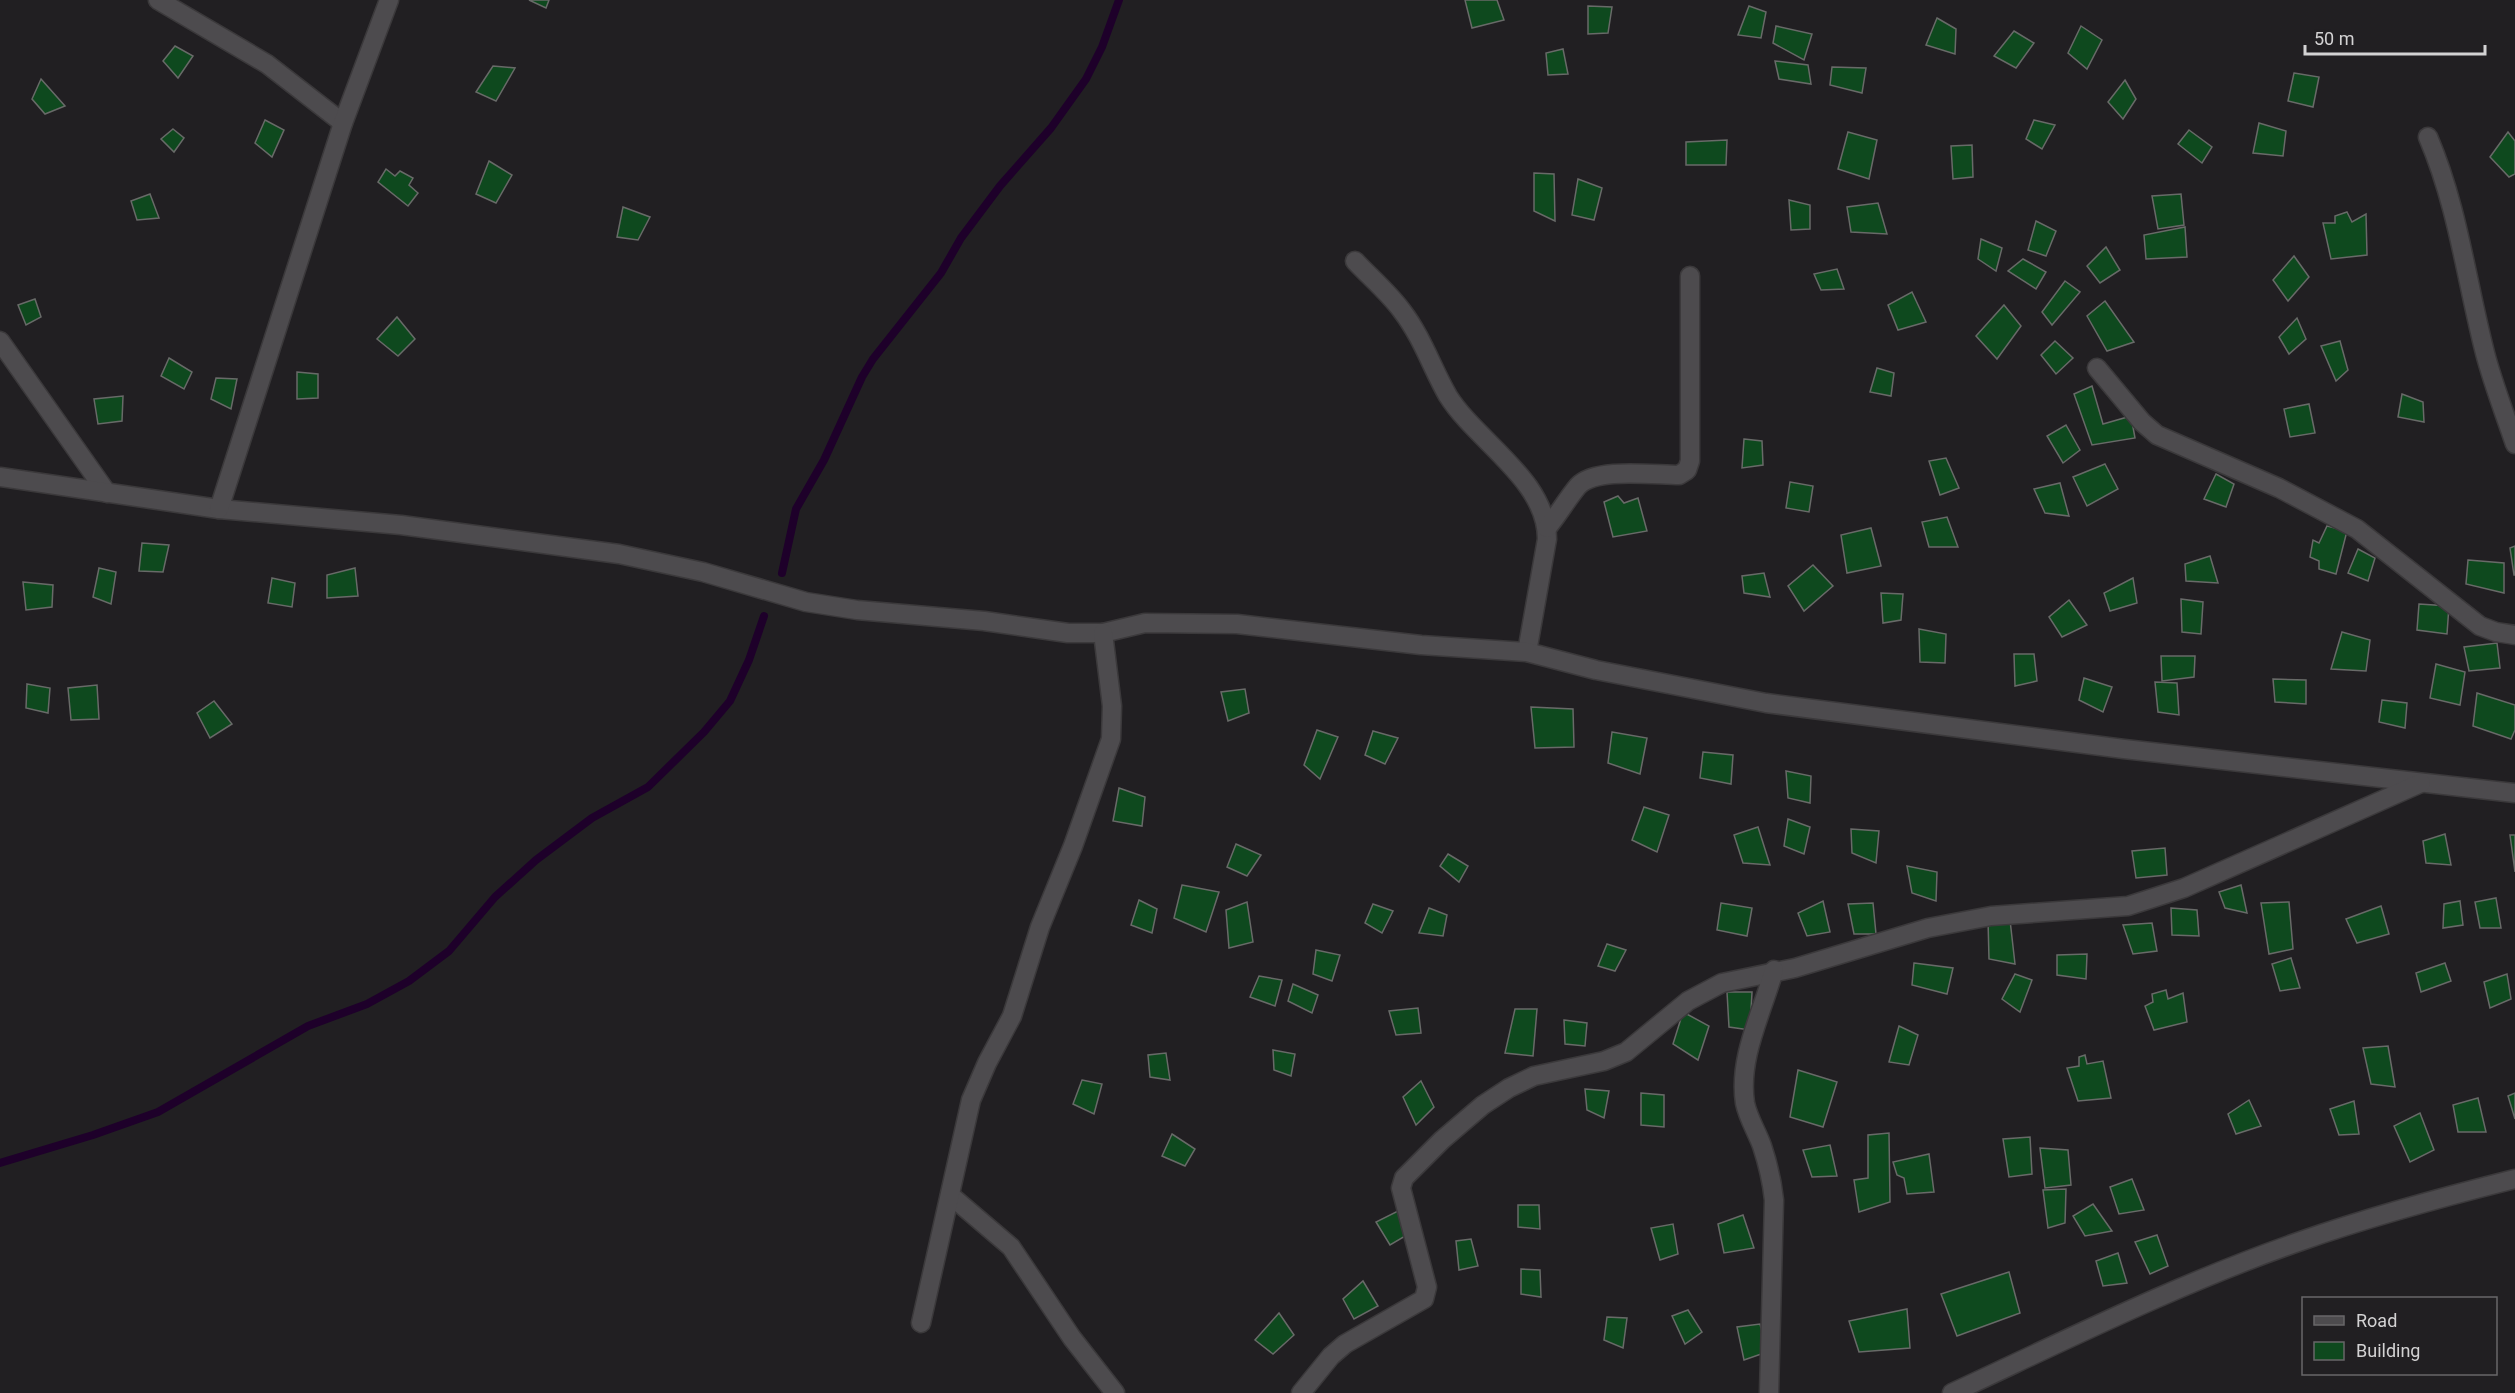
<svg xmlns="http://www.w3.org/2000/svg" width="2515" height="1393" viewBox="0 0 2515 1393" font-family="Roboto,sans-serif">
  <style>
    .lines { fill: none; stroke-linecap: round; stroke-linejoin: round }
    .stream { stroke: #1e002a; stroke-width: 8 }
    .building { fill: #0e491e; stroke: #686a68; stroke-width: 1.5 }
    .minor-casing { stroke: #3b393b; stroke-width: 21 }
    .minor { stroke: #4d4b4e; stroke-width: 18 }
  </style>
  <rect width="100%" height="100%" fill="#211f22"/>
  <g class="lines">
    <g class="stream">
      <path d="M782 573 796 509 824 460 862 377 873 359 941 273 961 238 1000 186 1051 128 1086 79 1102 47 1119 0"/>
      <path d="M0 1163 93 1135 158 1112 308 1026 367 1004 409 981 449 951 495 897 536 860 592 818 648 787 704 732 730 701 749 660 764 616"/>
    </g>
  </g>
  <g class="building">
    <path d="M529 0H549L546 8Z"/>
    <path d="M1465 0H1497L1504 20 1472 28Z"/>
    <path d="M1588 6 1612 7 1608 33 1588 34Z"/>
    <path d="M1749 6 1766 12 1761 38 1738 35Z"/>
    <path d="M1937 18 1956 29 1955 54 1926 45Z"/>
    <path d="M1776 26 1812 34 1804 60 1773 43Z"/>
    <path d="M2081 26 2102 40 2087 69 2068 53Z"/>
    <path d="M2014 31 2034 43 2016 68 1994 56Z"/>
    <path d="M175 46 193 56 178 78 163 61Z"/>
    <path d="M1563 49 1568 74 1548 75 1546 53Z"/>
    <path d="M1775 61 1808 65 1811 84 1779 79Z"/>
    <path d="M493 66 515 68 496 101 476 92Z"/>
    <path d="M1832 67 1866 68 1862 93 1830 85Z"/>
    <path d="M2294 73 2319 77 2313 107 2288 101Z"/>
    <path d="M41 79 65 106 45 114 32 99Z"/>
    <path d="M2125 80 2136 99 2123 119 2108 102Z"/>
    <path d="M265 120 284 130 272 157 255 143Z"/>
    <path d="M2034 120 2055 125 2042 149 2026 139Z"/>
    <path d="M2259 123 2286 131 2283 156 2253 153Z"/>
    <path d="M173 129 184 138 174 152 161 139Z"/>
    <path d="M2189 130 2212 147 2202 163 2178 144Z"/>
    <path d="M1848 132 1877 140 1869 179 1838 169Z"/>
    <path d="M2508 132 2515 141V174L2509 177 2490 157Z"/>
    <path d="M1727 140 1726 165H1686V142Z"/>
    <path d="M1972 145 1973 177 1953 179 1951 146Z"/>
    <path d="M489 161 512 175 496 203 476 194Z"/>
    <path d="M386 169 395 176 400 171 413 178 409 185 418 193 408 206 378 182Z"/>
    <path d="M1534 173 1554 174 1555 221 1534 211Z"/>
    <path d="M1578 179 1602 188 1594 220 1572 215Z"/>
    <path d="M150 194 159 218 137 220 131 201Z"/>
    <path d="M2181 194 2184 225 2158 229 2152 196Z"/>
    <path d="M1789 200 1810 205V229L1791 230Z"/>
    <path d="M1878 203 1887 234 1851 232 1847 207Z"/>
    <path d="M623 207 650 217 638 240 617 237Z"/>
    <path d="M2347 212 2352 222 2366 214 2367 255 2331 259 2323 223H2335V216Z"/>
    <path d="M2036 221 2056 231 2046 256 2028 250Z"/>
    <path d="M2185 227 2187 257 2146 259 2144 235Z"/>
    <path d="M1981 239 2002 248 1996 271 1978 259Z"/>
    <path d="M2106 247 2120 270 2100 283 2087 266Z"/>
    <path d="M2294 256 2309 277 2288 301 2273 280Z"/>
    <path d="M2023 259 2046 272 2036 289 2008 271Z"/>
    <path d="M1837 269 1844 289 1821 290 1814 274Z"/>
    <path d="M2065 281 2080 292 2052 325 2042 312Z"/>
    <path d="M1912 292 1926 322 1898 330 1888 305Z"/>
    <path d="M35 299 41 317 26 325 18 305Z"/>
    <path d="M2105 301 2134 342 2107 351 2087 316Z"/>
    <path d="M2004 305 2021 326 1997 359 1976 336Z"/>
    <path d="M397 317 415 339 398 356 377 339Z"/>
    <path d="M2297 318 2306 339 2289 354 2279 337Z"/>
    <path d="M2055 341 2073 358 2056 374 2041 355Z"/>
    <path d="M2340 341 2348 370 2336 381 2321 346Z"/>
    <path d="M169 358 192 372 184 389 161 376Z"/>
    <path d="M1877 368 1894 373 1891 396 1870 392Z"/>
    <path d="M297 372 318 374V398L297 399Z"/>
    <path d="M216 378 237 379 231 409 211 399Z"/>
    <path d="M2092 386 2103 424 2131 416 2135 438 2092 445 2074 394Z"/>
    <path d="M2402 394 2423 402 2424 422 2398 417Z"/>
    <path d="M123 396 122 421 98 424 94 399Z"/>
    <path d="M2309 404 2315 433 2290 437 2284 409Z"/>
    <path d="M2066 425 2080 450 2063 463 2047 436Z"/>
    <path d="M1744 439 1762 441 1763 465 1742 468Z"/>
    <path d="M1946 458 1959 488 1940 495 1929 461Z"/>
    <path d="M2105 464 2118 489 2087 506 2073 477Z"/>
    <path d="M2216 474 2234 484 2226 507 2204 499Z"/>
    <path d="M1790 482 1813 486 1809 512 1786 508Z"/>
    <path d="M2060 483 2069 516 2045 513 2034 489Z"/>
    <path d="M1618 496 1624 503 1638 498 1647 531 1613 537 1604 502Z"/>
    <path d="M1947 517 1958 547H1929L1922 522Z"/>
    <path d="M2327 526 2347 531 2336 574 2319 569V561L2310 557 2313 540 2319 543Z"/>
    <path d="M1871 528 1881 566 1847 573 1841 535Z"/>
    <path d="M142 543 169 545 163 572 139 571Z"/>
    <path d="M2515 546V575H2514L2510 548Z"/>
    <path d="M2358 549 2375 558 2368 581 2348 573Z"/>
    <path d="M2210 556 2218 583 2186 581 2185 564Z"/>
    <path d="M2468 560 2504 563V593L2466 584Z"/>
    <path d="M1813 565 1833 586 1804 611 1788 586Z"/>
    <path d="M99 568 116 572 111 604 93 597Z"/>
    <path d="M355 568 358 596 327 598V575Z"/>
    <path d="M1764 573 1770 597 1744 593 1742 576Z"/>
    <path d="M272 578 295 583 292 607 268 603Z"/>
    <path d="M2133 578 2137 603 2110 611 2104 593Z"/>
    <path d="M23 582 53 585 52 607 26 610Z"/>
    <path d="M1881 593 1903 594 1901 620 1883 623Z"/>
    <path d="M2181 599 2203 602 2201 634 2182 632Z"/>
    <path d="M2069 600 2087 625 2062 637 2049 617Z"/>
    <path d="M2419 604 2449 606 2447 634 2417 630Z"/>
    <path d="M1919 629 1946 634 1945 663 1920 662Z"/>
    <path d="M2342 632 2370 640 2366 671 2331 669Z"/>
    <path d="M2497 643 2500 668 2469 671 2464 647Z"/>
    <path d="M2014 654H2034L2037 681 2015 686Z"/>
    <path d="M2161 656H2195L2194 677 2162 681Z"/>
    <path d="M2436 664 2465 672 2460 705 2430 698Z"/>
    <path d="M2084 678 2112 687 2103 712 2079 700Z"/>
    <path d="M2273 679 2306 680V704L2275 702Z"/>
    <path d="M2155 682 2177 683 2179 715 2158 712Z"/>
    <path d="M27 684 50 688 48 713 26 708Z"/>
    <path d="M97 685 99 719 71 720 68 688Z"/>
    <path d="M1245 689 1249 713 1228 721 1221 692Z"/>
    <path d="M2477 693 2515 705V730L2511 739 2473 726Z"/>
    <path d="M2382 700 2407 703 2405 728 2379 722Z"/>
    <path d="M214 701 232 724 210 738 197 713Z"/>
    <path d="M1531 707 1573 709 1574 747 1535 748Z"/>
    <path d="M1317 730 1338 737 1320 779 1304 765Z"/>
    <path d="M1373 731 1398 738 1385 764 1365 755Z"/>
    <path d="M1612 732 1647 738 1640 774 1608 763Z"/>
    <path d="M1703 752 1733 755 1731 784 1700 778Z"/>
    <path d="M1786 771 1811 776 1810 803 1788 798Z"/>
    <path d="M1119 788 1145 797 1142 826 1113 821Z"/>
    <path d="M1644 807 1669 815 1657 852 1632 840Z"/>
    <path d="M1788 819 1810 827 1804 854 1784 846Z"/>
    <path d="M1758 827 1770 865 1743 863 1734 835Z"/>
    <path d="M1851 829 1879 831 1876 863 1852 853Z"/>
    <path d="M2445 834 2451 865 2426 863 2423 841Z"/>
    <path d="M2510 835H2515V872Z"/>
    <path d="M1236 844 1261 855 1247 876 1227 867Z"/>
    <path d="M2165 848 2167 875 2136 878 2132 851Z"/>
    <path d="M1448 854 1468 866 1459 882 1440 866Z"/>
    <path d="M1907 866 1937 872 1936 901 1912 893Z"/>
    <path d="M1182 885 1219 892 1206 932 1174 918Z"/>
    <path d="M2241 885 2247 913 2225 908 2219 892Z"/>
    <path d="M2496 898 2501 928H2480L2475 902Z"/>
    <path d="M1139 900 1157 909 1152 933 1131 925Z"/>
    <path d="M1823 901 1830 932 1807 936 1798 913Z"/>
    <path d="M2460 901 2463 925 2443 928 2444 904Z"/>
    <path d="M1247 902 1253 942 1229 948 1226 910Z"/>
    <path d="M2289 902 2293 949 2269 954 2261 903Z"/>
    <path d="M1721 903 1752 908 1747 936 1717 930Z"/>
    <path d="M1873 903 1876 934H1854L1848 904Z"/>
    <path d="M1373 904 1393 911 1382 933 1365 923Z"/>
    <path d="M2381 906 2389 934 2357 943 2346 919Z"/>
    <path d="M1429 908 1447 915 1443 936 1419 933Z"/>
    <path d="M2171 908 2197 910 2199 936 2172 935Z"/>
    <path d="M1988 920H2010L2015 964 1989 959Z"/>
    <path d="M2152 923 2157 951 2133 954 2123 925Z"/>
    <path d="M1607 944 1626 950 1615 971 1598 966Z"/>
    <path d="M1316 950 1340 955 1332 981 1313 974Z"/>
    <path d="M2087 954 2086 979 2057 975V955Z"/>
    <path d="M2291 958 2300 988 2280 991 2272 964Z"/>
    <path d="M1914 963 1953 968 1947 994 1912 985Z"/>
    <path d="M2445 963 2451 981 2421 992 2416 973Z"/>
    <path d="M2015 974 2032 980 2020 1012 2002 999Z"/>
    <path d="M2507 974 2511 999 2490 1008 2484 982Z"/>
    <path d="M1259 976 1282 980 1275 1006 1250 997Z"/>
    <path d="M1293 984 1318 995 1312 1013 1288 1001Z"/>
    <path d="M2166 990 2168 999 2183 993 2187 1022 2154 1030 2145 1006 2153 1002 2152 994Z"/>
    <path d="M1727 992H1752L1750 1030 1729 1027Z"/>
    <path d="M1418 1008 1421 1033 1396 1035 1389 1011Z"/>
    <path d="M1515 1009H1537L1533 1056 1505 1053Z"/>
    <path d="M1683 1012 1709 1026 1698 1060 1673 1044Z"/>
    <path d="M1564 1020 1587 1023 1585 1046 1565 1044Z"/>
    <path d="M1899 1026 1918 1035 1909 1065 1889 1062Z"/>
    <path d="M2388 1046 2395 1087 2371 1084 2363 1048Z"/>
    <path d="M1273 1050 1295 1054 1291 1076 1274 1070Z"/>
    <path d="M1166 1053 1170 1080 1150 1077 1148 1055Z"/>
    <path d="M2085 1055 2087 1064 2103 1061 2111 1098 2078 1101 2067 1068 2079 1066V1057Z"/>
    <path d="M1798 1070 1837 1082 1823 1127 1790 1117Z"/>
    <path d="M1082 1080 1102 1084 1094 1114 1073 1104Z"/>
    <path d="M1421 1081 1434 1107 1416 1125 1403 1097Z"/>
    <path d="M1585 1089 1609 1091 1604 1118 1587 1110Z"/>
    <path d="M1641 1093 1664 1095V1127L1641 1125Z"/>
    <path d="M2515 1093V1119L2508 1096Z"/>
    <path d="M2478 1098 2486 1132H2458L2453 1105Z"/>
    <path d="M2249 1100 2261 1126 2236 1134 2228 1114Z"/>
    <path d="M2354 1101 2359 1134 2339 1135 2330 1109Z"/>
    <path d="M2420 1113 2434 1150 2410 1162 2394 1126Z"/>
    <path d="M1889 1133 1890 1202 1859 1212 1854 1180 1868 1178V1135Z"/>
    <path d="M1172 1134 1195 1149 1185 1166 1162 1156Z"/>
    <path d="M2030 1137 2032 1174 2009 1177 2003 1139Z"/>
    <path d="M1830 1145 1837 1176 1812 1177 1803 1150Z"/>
    <path d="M2040 1148 2068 1150 2071 1185 2045 1188Z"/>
    <path d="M1929 1154 1934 1192 1907 1194 1904 1178 1897 1175 1893 1162Z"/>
    <path d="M2132 1179 2144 1210 2119 1214 2110 1187Z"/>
    <path d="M2066 1189 2065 1223 2048 1228 2043 1190Z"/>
    <path d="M2093 1204 2112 1231 2085 1236 2073 1216Z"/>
    <path d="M1518 1205H1539L1540 1229 1518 1227Z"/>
    <path d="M1398 1211 1407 1235 1390 1245 1376 1222Z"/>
    <path d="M1743 1215 1754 1248 1724 1253 1718 1224Z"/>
    <path d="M1673 1224 1678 1254 1660 1260 1651 1228Z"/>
    <path d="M2157 1235 2168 1266 2150 1274 2135 1242Z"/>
    <path d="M1471 1239 1478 1266 1459 1270 1456 1241Z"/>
    <path d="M2118 1253 2127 1283 2103 1286 2096 1261Z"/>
    <path d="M1521 1269 1540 1270 1541 1297 1521 1294Z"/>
    <path d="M2009 1272 2020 1313 1957 1336 1941 1294Z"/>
    <path d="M1363 1281 1378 1306 1354 1319 1343 1299Z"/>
    <path d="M1907 1309 1910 1348 1859 1352 1849 1321Z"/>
    <path d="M1688 1310 1702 1332 1685 1344 1672 1316Z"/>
    <path d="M1279 1313 1294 1335 1273 1354 1255 1340Z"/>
    <path d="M1607 1317 1627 1318 1623 1348 1604 1340Z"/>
    <path d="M1760 1324 1767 1352 1744 1360 1737 1327Z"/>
  </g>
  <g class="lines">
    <defs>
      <g id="minor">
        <path d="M158 0 267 64 343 123"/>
        <path d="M2428 137C2458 207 2466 279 2485 353 2493 384 2505 414 2515 444"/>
        <path d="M1355 261C1370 277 1389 293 1402 311 1422 337 1432 368 1448 396 1477 442 1547 480 1547 539L1527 652"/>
        <path d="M0 341 107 493"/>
        <path d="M2097 368 2142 422 2157 435 2279 488 2357 529 2480 626 2496 632 2515 635"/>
        <path d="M0 477 219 509 401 525 619 554 703 572 806 602 857 610 984 621 1068 633H1103L1145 623 1237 624 1421 645 1527 652 1596 670 1766 703 2124 749 2515 793"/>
        <path d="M219 509 343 123 389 0"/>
        <path d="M1547 528C1558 515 1567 499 1578 486 1595 467 1654 475 1679 475L1687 470 1690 461V276"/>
        <path d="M950 1195 1011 1247 1072 1338 1115 1393"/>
        <path d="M921 1323 971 1100 987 1063 1012 1016 1040 927 1073 846 1111 739 1112 706 1103 633"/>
        <path d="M1301 1393 1331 1356 1345 1344 1424 1299 1427 1287 1401 1188 1404 1178 1442 1140 1483 1105 1509 1088 1534 1076 1604 1061 1626 1052 1688 1001 1722 983 1795 968 1928 928 1991 916 2128 906 2184 888 2421 783"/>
        <path d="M1769 1393 1774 1200C1772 1181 1768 1164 1762 1146 1757 1132 1748 1118 1745 1103 1738 1058 1762 1013 1774 970"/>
        <path d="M1952 1393C2066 1340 2182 1282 2301 1241 2372 1216 2443 1197 2515 1179"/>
      </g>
    </defs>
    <use href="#minor" class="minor-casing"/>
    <use href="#minor" class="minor"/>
  </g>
  <rect x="2302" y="1297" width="195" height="78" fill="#211f22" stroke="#686769" stroke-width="1.5"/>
  <rect x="2314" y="1316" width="30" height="9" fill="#4d4b4e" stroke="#686769" stroke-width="1.5"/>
  <text x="2356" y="1327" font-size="18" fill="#d3d2d3">Road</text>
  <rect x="2314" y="1342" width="30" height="18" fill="#0e491e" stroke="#686769" stroke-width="1.5"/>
  <text x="2356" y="1357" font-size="18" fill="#d3d2d3">Building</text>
  <path d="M2305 45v9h180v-9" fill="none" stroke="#d3d2d3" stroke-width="3"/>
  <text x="2314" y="45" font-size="18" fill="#d3d2d3" stroke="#211f22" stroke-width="4.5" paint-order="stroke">50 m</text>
</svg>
